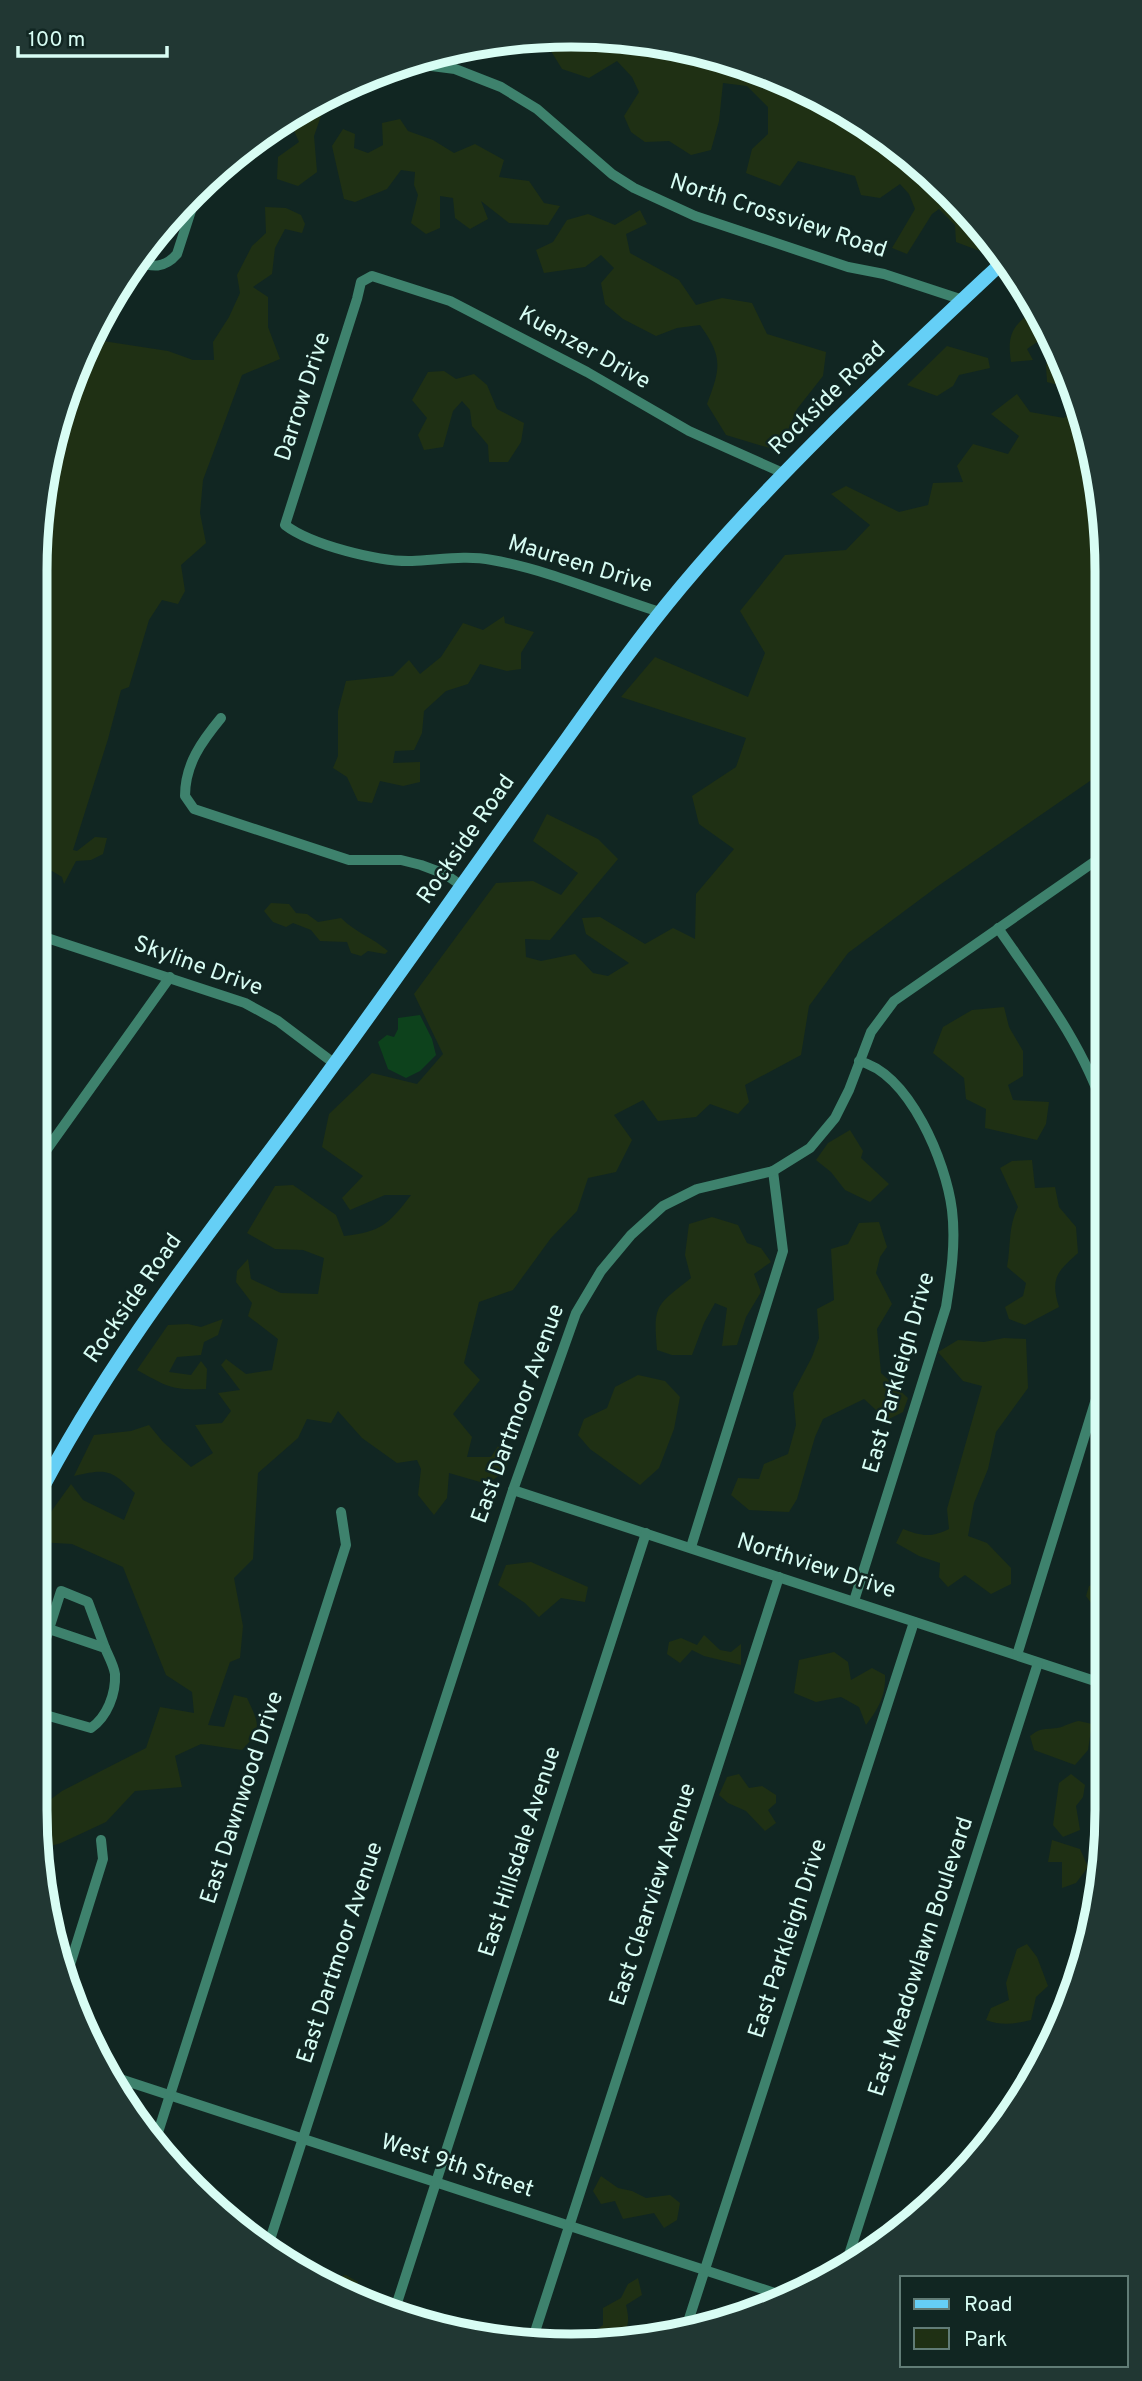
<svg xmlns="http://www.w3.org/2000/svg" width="1142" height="2381" viewBox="0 0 1142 2381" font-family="Overpass,sans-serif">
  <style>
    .green { fill: #1f3014 }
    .water { fill: #0d421c }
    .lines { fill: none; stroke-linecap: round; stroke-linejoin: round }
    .minor { stroke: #3e826d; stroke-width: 10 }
    .major { stroke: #65cff6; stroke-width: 14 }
    .labels { text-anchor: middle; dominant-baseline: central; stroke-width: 5; stroke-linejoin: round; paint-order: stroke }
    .street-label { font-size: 23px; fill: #d8fdf4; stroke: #112622 }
    .rim { fill: none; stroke: #d8fdf4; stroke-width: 9 }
  </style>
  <rect width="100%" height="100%" fill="#112622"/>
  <g class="green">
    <path d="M571 35 676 45 776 76 795 92 799 89 897 146 911 159 904 169 919 182 949 197 993 242 980 251 956 242 955 225 939 209 932 214 907 254 892 248 915 209 909 194 900 184 880 198 861 195 855 176 798 161 780 186 746 173 752 149 768 134V107L747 86 723 83 719 121 711 150 691 155 669 141 645 142 631 132 624 116 639 92 632 77 617 61 589 78 562 69 543 38Z"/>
    <path d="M328 96 314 136 317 172 298 186 277 179 278 157 299 142 288 117Z"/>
    <path d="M400 119 408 131 433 140 454 153 475 144 504 160 499 177 529 181 544 203 560 206 548 225 509 223 481 201 488 219 470 229 455 218 453 198 440 196V228L426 234 411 223 418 195 414 185 415 172 401 170 387 189 355 202 344 199 332 146 343 129 355 134 354 148 368 153 383 145 382 123Z"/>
    <path d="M265 207 286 208 301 215 305 224 302 233 285 229 275 248 272 274 253 287 268 297V327L280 359 242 375 203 480 200 513 206 543 181 565 185 591 178 604 162 600 149 620 129 687 121 690 108 739 73 850 77 851 95 837 107 838 103 854 91 860 76 861 64 884 62 877 52 871H35V848L50 850 35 844C35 785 35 727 35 668 35 555 36 441 90 339L168 351 193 360H214L213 342 229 317 240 293 237 275 252 246 266 233Z"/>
    <path d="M640 210 647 224 626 234 630 253 679 280 696 305 722 298 752 303 767 334 826 352 823 376 797 409 779 451 726 435 707 404C720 369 724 358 700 325L677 328 656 336 623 319 605 304 601 283 614 268 601 255 585 267 544 273 536 250 553 242 567 220 588 214 615 225Z"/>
    <path d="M1020 286 1066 366 1072 389 1047 382 1046 366 1050 350 1040 340 1027 349 1033 360 1011 362C1007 335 1012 327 1032 311L1015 291Z"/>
    <path d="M947 346 988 358 990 368 959 375 953 386 937 396 907 385Z"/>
    <path d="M444 371 456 379 474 374 487 385 497 409 524 423 521 442 508 462H489L488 445 472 426 470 410 462 401 453 411 443 447 424 450 418 435 427 418 412 400 428 372Z"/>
    <path d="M1017 394 1030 412 1064 418 1077 405 1102 501 1103 772 938 886 848 953 809 1006 801 1055 745 1085 749 1102 738 1114 710 1104 696 1117 658 1121 643 1100 614 1115 632 1140 616 1172 588 1178 577 1211 551 1238 513 1290 479 1302 464 1363 480 1380 453 1414 472 1437 467 1457H491L498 1446 506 1453 507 1470 487 1484 449 1473 447 1498 434 1515 418 1495 421 1469 417 1460 397 1463 362 1438 338 1411 331 1423 307 1419 298 1438 258 1473 253 1559 234 1578 243 1626 240 1658 230 1662 208 1725 224 1727 234 1695 247 1698C259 1724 263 1729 242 1750L201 1744 175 1756 182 1787 135 1791 106 1822 61 1843 41 1849 35 1811 62 1791 146 1748 160 1707 194 1713 192 1692 166 1675 123 1567 72 1544 38 1542 48 1516 71 1484 83 1500 124 1520 135 1493C111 1470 108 1468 74 1476L94 1435 131 1431 149 1425 163 1442 191 1467 213 1453 195 1425 222 1423 231 1411 218 1393 240 1390 221 1365 226 1359 246 1374 272 1370 278 1339 248 1316 252 1303 236 1282 237 1271 248 1259 251 1279 281 1293 318 1294 324 1258 303 1250 275 1249 247 1233 275 1186 293 1185 336 1215 344 1236C381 1232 389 1224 411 1195H385L350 1210 342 1198 363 1176 322 1147 329 1114 372 1073 417 1084 443 1054 414 994 496 883 533 881 561 895 578 873 533 841 547 814 598 839 618 859 550 940 525 939 526 957 541 961 575 954 593 973 608 976 629 963 586 934 582 918 600 917 645 944 673 928 695 939 696 894 734 849 699 824 692 796 736 767 746 738 621 697 655 657 748 697 765 653 740 611 785 555 846 550 870 525 831 494 846 486 899 512 928 505 933 483 963 482 957 466 973 444 1008 454 1019 436 991 414Z"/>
    <path d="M504 616 505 623 534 632 521 653V669L507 671 480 664 468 684 446 691 424 711 422 733 414 750 395 751 393 763 420 762V782L403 786 380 781 372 803 358 801 347 777 333 768 338 756V711L346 681 393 676 409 660 420 674 441 657 463 623 483 630Z"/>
    <path d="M271 903 289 904 296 913 307 914 318 922 341 918C355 932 373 938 388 951L385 954 368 951 361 956 351 953 347 942 320 941 311 930 293 923 286 927 273 922 264 911Z"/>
    <path d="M1004 1007 1009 1027 1023 1051V1076L1008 1085 1013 1100 1049 1102 1046 1124 1037 1140 985 1128 986 1109 966 1099 964 1078 933 1053 943 1027 972 1010Z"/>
    <path d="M850 1130 863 1151 861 1158 889 1184 870 1202 845 1190 831 1172 816 1160 828 1143Z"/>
    <path d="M1032 1160 1035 1188 1055 1187 1059 1207 1076 1227 1078 1253C1057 1272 1050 1278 1059 1307L1025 1325 1009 1319 1005 1307 1023 1296 1026 1283 1007 1267C1011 1246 1008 1226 1018 1207L1000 1168 1012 1161Z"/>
    <path d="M712 1217 738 1225 747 1243 761 1248 771 1262 754 1274 761 1292 746 1317 737 1345 722 1346 727 1308 715 1303 704 1323 692 1355H672L657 1350C653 1304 656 1306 691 1278L685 1255 689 1224Z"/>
    <path d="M879 1222 887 1247 880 1257 876 1273 892 1304 877 1329 881 1373 908 1398 903 1412 887 1420 864 1399 823 1419 815 1437 797 1499 789 1512 749 1510 731 1495 738 1478 759 1479 764 1464 788 1454 796 1425 793 1393 812 1357 819 1338 817 1309 834 1300 831 1249 848 1244 859 1223Z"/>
    <path d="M223 1319 218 1335 204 1342 201 1355 177 1357 169 1372 191 1375 201 1361 207 1369 206 1389C173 1391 166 1386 137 1370L168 1325 188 1324 201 1327Z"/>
    <path d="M1004 1338 1026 1339 1028 1388 996 1432 988 1469 974 1503 968 1536 987 1543 1011 1568V1584L991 1594 965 1575 948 1587 939 1577 940 1563 919 1556 896 1543 903 1529C921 1536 931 1538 949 1529L947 1509 982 1386 963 1381 938 1352 958 1340 984 1342Z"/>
    <path d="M638 1375 665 1381 680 1397 674 1429 659 1468 640 1485 590 1449 578 1435 584 1419 607 1408 615 1387Z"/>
    <path d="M531 1562 588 1587 585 1602 561 1598 539 1617 525 1603 498 1585 506 1565Z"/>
    <path d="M1105 1579 1106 1580V1617L1099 1614 1086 1596 1089 1586Z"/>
    <path d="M704 1635 720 1650 731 1652 741 1644V1665L704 1656 692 1650 680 1663 667 1654 669 1642 681 1638 697 1645Z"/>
    <path d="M834 1652 848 1662 851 1680 872 1668 885 1675C886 1696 878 1709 866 1725L859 1707 841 1697 816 1702 794 1693 799 1660Z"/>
    <path d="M1079 1721 1092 1724 1088 1750 1075 1765 1034 1750 1030 1736C1042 1727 1043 1730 1057 1728 1064 1727 1071 1722 1079 1721Z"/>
    <path d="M739 1774 749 1788 762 1786 776 1795V1803L768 1810 776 1823 765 1831 746 1811 728 1803 719 1795 727 1777Z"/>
    <path d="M1071 1774 1085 1785 1083 1797 1076 1806 1080 1830 1063 1837 1053 1825 1059 1783Z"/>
    <path d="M1052 1840 1080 1849 1088 1867 1076 1883 1062 1888V1862H1048Z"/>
    <path d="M1027 1944 1037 1957 1048 1986 1036 1997 1031 2020C1015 2024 1002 2026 986 2020L991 2008 1009 2000 1006 1983 1017 1949Z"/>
    <path d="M601 2176 618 2188 632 2191 646 2198 670 2195 680 2203 677 2220 664 2228 654 2213 623 2219 615 2201 601 2204 593 2191Z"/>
    <path d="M346 2275 358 2282 356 2294 328 2284 329 2279Z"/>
    <path d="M638 2278 642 2295 626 2305C630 2322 629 2328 617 2341L577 2339 579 2335 590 2336 603 2325V2308L621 2298 628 2284Z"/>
  </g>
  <path class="water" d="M420 1015 432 1039 436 1055 420 1071 406 1078 388 1069 378 1042 387 1035 394 1037 398 1029V1018Z"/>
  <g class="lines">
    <g class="minor">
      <path d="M408 63 455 69 501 87 537 109 612 174 634 188 695 216 848 267 884 274 963 300"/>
      <path d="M134 262C153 267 164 269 177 254L199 186"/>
      <path d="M660 612C605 595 549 570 492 560 466 555 438 560 412 561 379 562 311 545 285 525L357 299 361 282 372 276 450 301 587 372 689 431 783 473"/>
      <path d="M221 718C202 741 185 764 185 796L194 809 349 860H401L421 865 445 874 462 886"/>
      <path d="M998 928C1038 986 1084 1045 1105 1113"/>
      <path d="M35 934 245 1003 278 1021 335 1064"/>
      <path d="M35 1166 170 977"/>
      <path d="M513 1490 1107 1685"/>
      <path d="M691 1547 783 1251 773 1171"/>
      <path d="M854 1601 946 1307C951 1275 956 1243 952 1210 946 1162 910 1074 859 1061"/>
      <path d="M1017 1655 1105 1370"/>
      <path d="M35 1673 61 1591 88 1602 105 1648"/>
      <path d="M35 1712 91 1728C107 1717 116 1694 115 1674 114 1666 108 1655 105 1648L49 1629"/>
      <path d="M64 1984 103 1859 101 1840"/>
      <path d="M114 2077 787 2297"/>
      <path d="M154 2145 346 1545 341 1512"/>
      <path d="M267 2249 513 1490 576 1313 601 1271 631 1235 663 1206 697 1189 773 1171 810 1148 835 1118 849 1090 871 1032 894 1001 1104 855"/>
      <path d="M846 2264 1038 1663"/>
      <path d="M395 2309 646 1533"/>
      <path d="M686 2328 914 1622"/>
      <path d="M533 2338 779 1577"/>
    </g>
    <path class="major" d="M35 1502C116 1343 231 1207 335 1063 413 956 488 847 566 740 603 688 640 636 681 587 778 471 894 364 1005 260"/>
  </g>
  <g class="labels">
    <g class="street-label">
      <text transform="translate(778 217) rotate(18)">North Crossview Road</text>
      <text transform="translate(584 349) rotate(29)">Kuenzer Drive</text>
      <text transform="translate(304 397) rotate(-72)">Darrow Drive</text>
      <text transform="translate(828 399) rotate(-44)">Rockside Road</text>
      <text transform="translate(580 565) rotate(17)">Maureen Drive</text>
      <text transform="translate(467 840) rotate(-55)">Rockside Road</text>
      <text transform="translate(198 967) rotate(20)">Skyline Drive</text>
      <text transform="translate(134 1299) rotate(-55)">Rockside Road</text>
      <text transform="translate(900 1373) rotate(-74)">East Parkleigh Drive</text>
      <text transform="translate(519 1414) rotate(-70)">East Dartmoor Avenue</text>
      <text transform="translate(816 1567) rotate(18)">Northview Drive</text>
      <text transform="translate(243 1798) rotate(-72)">East Dawnwood Drive</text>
      <text transform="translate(521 1852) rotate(-72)">East Hillsdale Avenue</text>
      <text transform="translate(654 1895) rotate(-72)">East Clearview Avenue</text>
      <text transform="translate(789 1939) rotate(-72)">East Parkleigh Drive</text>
      <text transform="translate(341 1953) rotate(-72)">East Dartmoor Avenue</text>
      <text transform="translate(922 1957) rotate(-72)">East Meadowlawn Boulevard</text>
      <text transform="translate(457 2167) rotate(18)">West 9th Street</text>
    </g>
  </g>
  <path d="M0 0H1142V2381H0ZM571 47H571A524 524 0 0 1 1095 571V1810A524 524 0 0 1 571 2334H571A524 524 0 0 1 47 1810V571A524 524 0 0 1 571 47Z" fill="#213733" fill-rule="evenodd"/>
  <path class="rim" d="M571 47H571A524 524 0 0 1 1095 571V1810A524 524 0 0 1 571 2334H571A524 524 0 0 1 47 1810V571A524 524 0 0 1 571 47Z"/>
  <rect x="900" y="2276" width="228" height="91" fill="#112622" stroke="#617c76" stroke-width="2"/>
  <rect x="914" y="2299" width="35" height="10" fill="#65cff6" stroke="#617c76" stroke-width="2"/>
  <text x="964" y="2311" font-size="21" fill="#d8fdf4">Road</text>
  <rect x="914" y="2328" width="35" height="21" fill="#1f3014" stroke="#617c76" stroke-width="2"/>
  <text x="964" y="2346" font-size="21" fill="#d8fdf4">Park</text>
  <path d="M18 46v10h149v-10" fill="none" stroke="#d8fdf4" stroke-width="3.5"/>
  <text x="28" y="46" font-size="21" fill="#d8fdf4" stroke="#112622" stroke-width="5" paint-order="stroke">100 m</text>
</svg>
